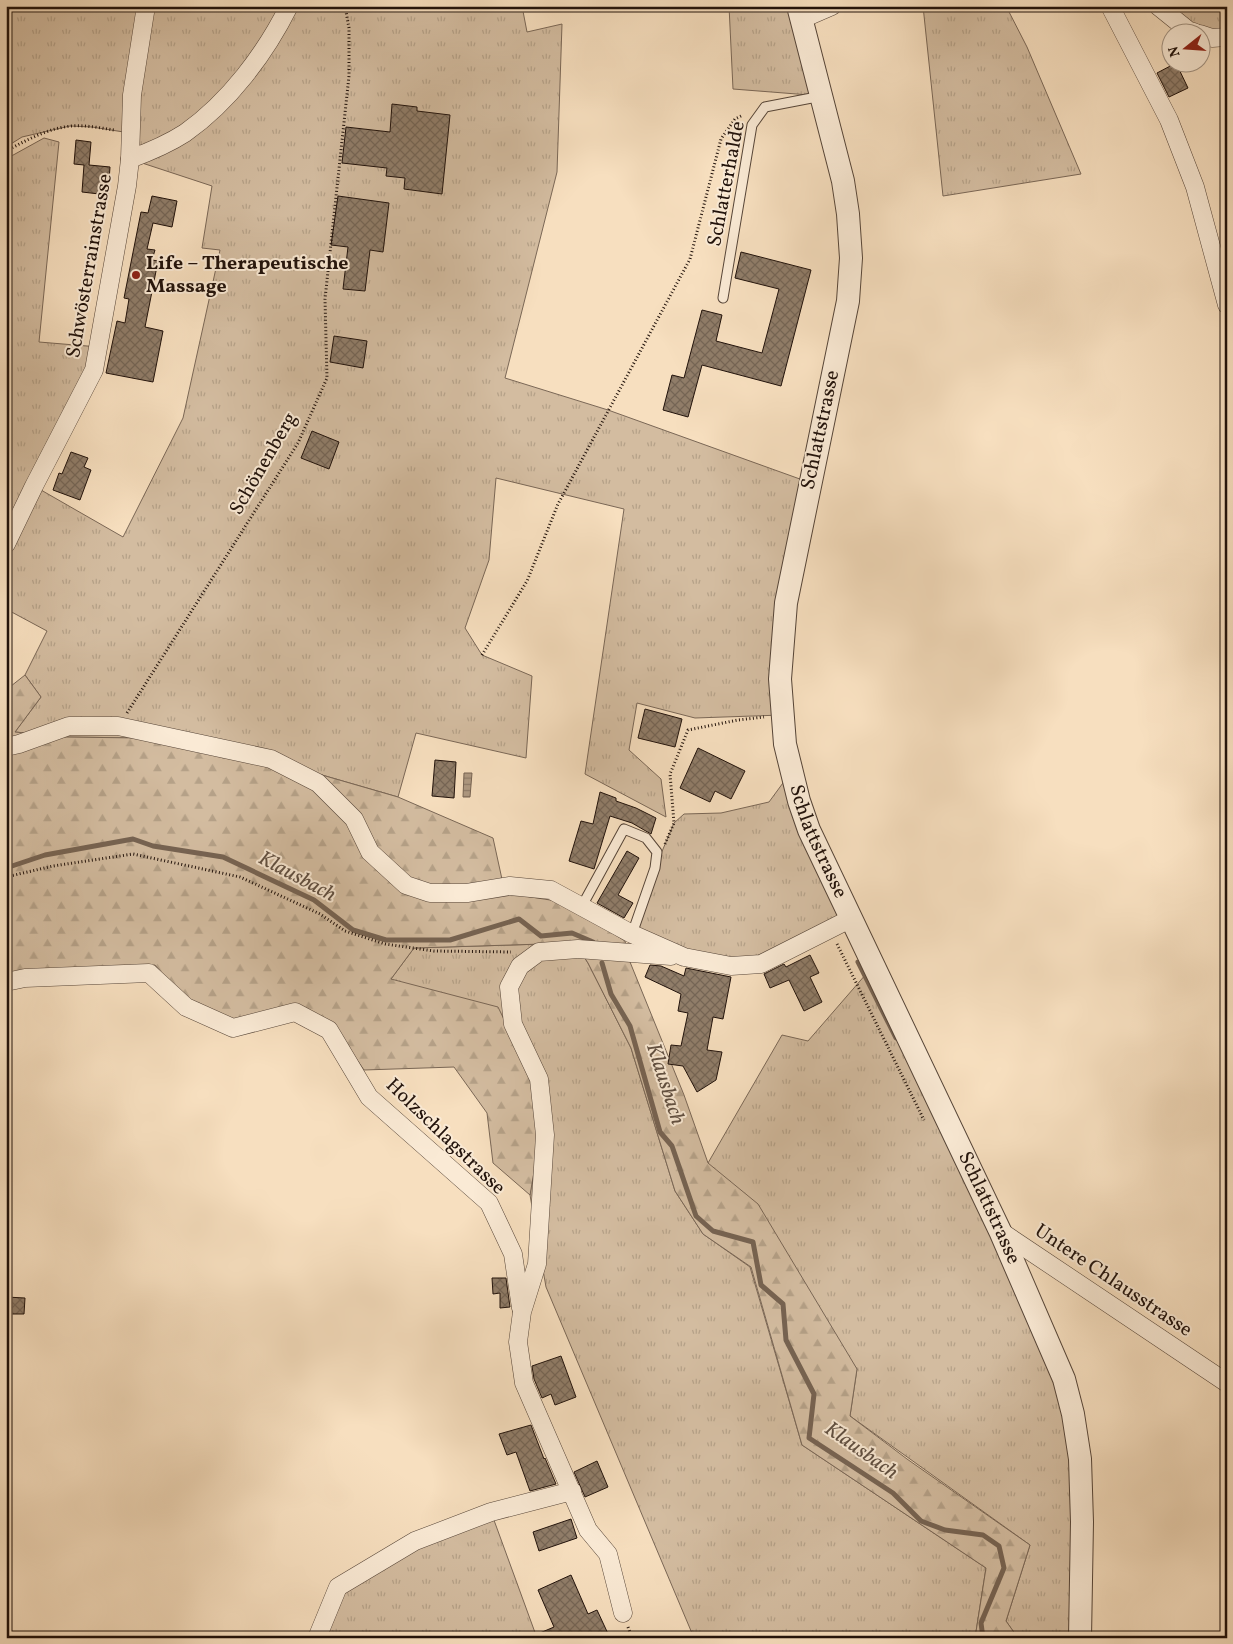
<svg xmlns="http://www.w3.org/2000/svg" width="1233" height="1644" viewBox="0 0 1233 1644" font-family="Vollkorn,serif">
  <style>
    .grass { fill: url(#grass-tufts); stroke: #7a6756 }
    .forest { fill: url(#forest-firs); stroke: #7a6756 }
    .water { fill: url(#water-rules); stroke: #766352 }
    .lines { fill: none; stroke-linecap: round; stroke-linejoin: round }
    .stream { stroke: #766352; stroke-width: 5 }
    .building { fill: url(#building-cross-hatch); stroke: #21120b }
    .service-casing { stroke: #564538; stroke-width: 11 }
    .minor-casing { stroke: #564538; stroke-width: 19 }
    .tertiary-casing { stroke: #564538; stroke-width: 24 }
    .path { stroke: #21120b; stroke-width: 3; stroke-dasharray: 1 2.5; stroke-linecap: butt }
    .service { stroke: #faead5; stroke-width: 9 }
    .minor { stroke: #faead5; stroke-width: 18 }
    .tertiary { stroke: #faead5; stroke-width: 22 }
    .poi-dot { fill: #8f2418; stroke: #faead5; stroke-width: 2 }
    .labels { text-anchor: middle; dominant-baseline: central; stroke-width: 4; stroke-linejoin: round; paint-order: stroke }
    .street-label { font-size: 20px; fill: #21120b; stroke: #faead5 }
    .poi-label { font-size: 20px; font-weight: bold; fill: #21120b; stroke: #faead5; text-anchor: start }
    .water-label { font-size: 21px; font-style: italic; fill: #604f41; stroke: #faead5 }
  </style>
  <defs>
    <pattern id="grass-tufts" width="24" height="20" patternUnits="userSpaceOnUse" patternTransform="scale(1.25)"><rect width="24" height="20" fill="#d3bca0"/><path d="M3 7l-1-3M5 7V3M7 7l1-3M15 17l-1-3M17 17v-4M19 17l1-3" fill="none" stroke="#b5a188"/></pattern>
    <pattern id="forest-firs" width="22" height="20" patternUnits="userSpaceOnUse" patternTransform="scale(1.25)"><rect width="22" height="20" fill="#d3bca0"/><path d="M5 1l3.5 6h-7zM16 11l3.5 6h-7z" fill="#b5a188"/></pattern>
    <pattern id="water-rules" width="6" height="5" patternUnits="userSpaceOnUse" patternTransform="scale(1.25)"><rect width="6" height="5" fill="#ae9982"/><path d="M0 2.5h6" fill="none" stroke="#8d7b69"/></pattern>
    <pattern id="building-cross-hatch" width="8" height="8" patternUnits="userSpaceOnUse" patternTransform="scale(1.25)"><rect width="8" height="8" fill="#907d69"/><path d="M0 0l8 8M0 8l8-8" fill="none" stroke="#756555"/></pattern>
  </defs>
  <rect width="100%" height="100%" fill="#f7dfbf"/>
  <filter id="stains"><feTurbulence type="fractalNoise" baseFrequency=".004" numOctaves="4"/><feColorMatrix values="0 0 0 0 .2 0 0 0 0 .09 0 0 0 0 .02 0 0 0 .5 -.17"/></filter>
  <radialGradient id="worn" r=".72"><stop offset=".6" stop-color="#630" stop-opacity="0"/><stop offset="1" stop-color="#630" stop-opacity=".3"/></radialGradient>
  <g class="grass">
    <path d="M6 6H522L527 32 562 24 557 172 505 378 608 410 811 483 782 715 695 718 637 703 629 750 661 779 666 817 585 774 624 509 496 478 489 560 465 628 482 655 532 676 526 758 416 733 398 797 322 775 141 738 65 737 15 732 41 697 25 675 47 631 6 609V159L44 138 59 142 39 342 99 347 34 486 123 537 183 418 220 250 202 248 212 186 130 159V133L92 127 70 126 22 137 6 147Z"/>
    <path d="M729 6H798L822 96 733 89Z"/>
    <path d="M923 6H1006L1027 47 1081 174 943 196Z"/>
    <path d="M1162 6H1227V37L1212 38Z"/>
    <path d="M791 772 850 919 731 966 632 934 655 868 674 823 684 814 721 813 769 802Z"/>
    <path d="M575 943 588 963 631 1048 675 1191 703 1234 750 1267 802 1445 986 1568 975 1638H694L546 1287 530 1195 540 1137 391 979 414 948Z"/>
    <path d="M873 966 1064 1379 1089 1638H1018L1006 1621 1030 1545 850 1416 857 1369 708 1163 782 1035 808 1041Z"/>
    <path d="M491 1512 537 1638H317L338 1587Z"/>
  </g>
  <path class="forest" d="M25 675 41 697 15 732 65 737 141 738 322 775 398 797 493 838 505 893 563 902 625 941 630 962 684 1095 708 1163 758 1204 857 1369 850 1416 907 1459 1030 1545 1006 1621 1018 1638H975L986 1568 802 1445 751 1267 703 1234 675 1191 631 1048 588 963 575 943 414 948 391 979 498 1007 532 1077 540 1137 530 1195 493 1163 487 1113 454 1067 364 1070 335 1028 296 1007 231 1022 189 1004 155 965 27 972 6 976V690Z"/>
  <path class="water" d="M464 773H472L470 797H463Z"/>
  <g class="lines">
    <g class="stream">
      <path d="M6 868 45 855 133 839 153 846 223 857 314 900 353 930 386 940H450L519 919 541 936 572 933 593 942"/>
      <path d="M858 962 896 1038"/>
      <path d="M602 963 611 994 630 1026 660 1132 672 1146 696 1216 713 1231 753 1242 761 1285 783 1304 786 1340 814 1394 809 1438 893 1493 921 1521 945 1530 983 1535 999 1546 1004 1568 981 1623 983 1638"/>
    </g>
  </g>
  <g class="building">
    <path d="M1176 63 1188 88 1169 97 1157 73Z"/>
    <path d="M392 104 417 107V111L450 115 442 194 404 189 405 178 386 176 387 168 342 163 346 127 390 132Z"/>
    <path d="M76 140 91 142 89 165 110 167 108 195 82 192 84 165 74 164Z"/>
    <path d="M152 196 177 201 172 227 153 223 147 249 155 250 152 260 158 261 145 327 163 331 153 382 106 373 117 321 125 323 129 299 124 298 141 212 148 213Z"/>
    <path d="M338 196 389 203 383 252 370 250 365 291 343 289 348 247 331 245Z"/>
    <path d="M741 252 811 270 781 386 702 365 688 417 663 410 672 375 684 378 702 310 722 315 716 341 762 353 779 289 735 278Z"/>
    <path d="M334 336 367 341 363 368 330 362Z"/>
    <path d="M312 431 339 442 329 469 301 458Z"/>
    <path d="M71 452 88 458 84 467 91 470 80 500 53 490 59 473 62 474Z"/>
    <path d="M645 709 682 719 675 747 638 738Z"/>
    <path d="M698 748 745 771 731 799 715 791 710 802 680 788Z"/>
    <path d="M435 760 456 762 454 798 432 796Z"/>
    <path d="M600 792 616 798V801L636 808 656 818 651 834 632 823 610 816 594 869 569 861 581 821 593 824Z"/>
    <path d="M627 851 639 858 618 895 633 903 624 918 597 903Z"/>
    <path d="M810 955 819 973 810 977 822 1002 804 1011 789 980 770 988 764 974 784 964 786 967Z"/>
    <path d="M650 965 661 966 684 976 686 968 731 977 723 1019 713 1017 707 1050 722 1052 716 1080 697 1092 683 1066 668 1064 671 1045 681 1046 688 1013 678 1011 681 994 645 977Z"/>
    <path d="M492 1278H506L510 1307 500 1308V1293L493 1294Z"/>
    <path d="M6 1297 25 1298 24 1314H6Z"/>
    <path d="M561 1356 576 1397 555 1405 551 1394 542 1398 534 1379 532 1366Z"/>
    <path d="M531 1425 544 1459 545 1458 556 1484 530 1491 516 1452 507 1455 499 1434Z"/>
    <path d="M597 1461 608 1487 585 1497 574 1472Z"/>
    <path d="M571 1519 577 1538 539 1551 533 1532Z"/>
    <path d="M571 1575 588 1614 597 1610 610 1638H528L554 1627 538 1590Z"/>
  </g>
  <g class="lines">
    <defs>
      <g id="service">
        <path d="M723 298 752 125 765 107 822 96"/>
        <path d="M582 906 624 829 646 838 657 852 655 868 632 934"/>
      </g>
      <g id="minor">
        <path d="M1110 6 1169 120 1195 187 1227 305"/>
        <path d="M1158 6 1189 31 1194 32"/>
        <path d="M802 19 832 6"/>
        <path d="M1200 34 1212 38 1227 37"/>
        <path d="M130 159C149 152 168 144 185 133 229 102 265 54 289 6"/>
        <path d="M6 544 34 486 94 370 127 186 130 159 132 95 146 6"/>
        <path d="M6 747 19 744 69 726H118L271 759 318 783 354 819 370 852 406 885 430 893H467L510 886 551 890 632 934 684 957 731 966 761 964 850 919"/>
        <path d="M6 982 25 978 149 973 186 1007 233 1028 295 1012 329 1030 369 1097 489 1203 513 1254 521 1308"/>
        <path d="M1000 1231 1227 1383"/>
        <path d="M623 1613 608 1554 588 1530 524 1383 518 1342 522 1312 537 1264 545 1135 539 1079 513 1024 509 987 520 966 539 952 578 949 671 956"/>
        <path d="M317 1638 338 1587 415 1541 491 1512 572 1491"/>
      </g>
      <g id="tertiary">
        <path id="s1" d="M798 6 843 181 848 214 851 258 848 301 786 603 780 679 785 744 799 801 809 830 1000 1231 1064 1379 1073 1414 1080 1459 1082 1522 1080 1638"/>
      </g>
    </defs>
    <use href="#service" class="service-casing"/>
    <use href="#minor" class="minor-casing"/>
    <use href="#tertiary" class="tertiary-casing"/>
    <g class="path">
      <path d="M6 151C27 140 48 128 72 126 86 125 101 128 114 130"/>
      <path d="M482 655 527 581 558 504 690 259 721 139 735 119 743 115"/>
      <path d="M127 713 298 443 327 378 325 299 349 76V28L345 6"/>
      <path d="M665 844 674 823 670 774 688 730 738 720 764 717"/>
      <path d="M6 877 53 866 133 854 240 877 320 914 345 931 385 944 434 951 511 952"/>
      <path d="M837 944 924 1120"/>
      <path d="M628 1627 632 1638"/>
    </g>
    <use href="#service" class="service"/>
    <use href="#minor" class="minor"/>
    <use href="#tertiary" class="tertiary"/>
  </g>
  <circle class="poi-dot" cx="136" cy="275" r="5"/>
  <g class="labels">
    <g class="street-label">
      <text transform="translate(727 184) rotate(-79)">Schlatterhalde</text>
      <text transform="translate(90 266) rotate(-80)">Schwösterrainstrasse</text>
      <text transform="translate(821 430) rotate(-78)">Schlattstrasse</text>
      <text transform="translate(264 464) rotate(-60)">Schönenberg</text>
      <text stroke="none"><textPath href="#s1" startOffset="854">Schlattstrasse</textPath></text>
      <text transform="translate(445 1137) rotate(44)">Holzschlagstrasse</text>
      <text stroke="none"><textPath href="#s1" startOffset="1259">Schlattstrasse</textPath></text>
      <text transform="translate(1113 1281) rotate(34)">Untere Chlausstrasse</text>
    </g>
    <g class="poi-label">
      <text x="146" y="264">Life – Therapeutische<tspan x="146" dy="23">Massage</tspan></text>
    </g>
    <g class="water-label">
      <text transform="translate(297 877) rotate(28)">Klausbach</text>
      <text transform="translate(665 1084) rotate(72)">Klausbach</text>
      <text transform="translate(861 1451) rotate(35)">Klausbach</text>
    </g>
  </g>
  <rect width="1233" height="1644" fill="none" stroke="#f7dfbf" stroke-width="25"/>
  <rect x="8" y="8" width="1218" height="1629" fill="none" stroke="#21120b" stroke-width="2.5"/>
  <rect x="12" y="12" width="1208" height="1619" fill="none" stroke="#21120b"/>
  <g transform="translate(1186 48) rotate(253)"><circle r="24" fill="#faead5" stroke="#a39484"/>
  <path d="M0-4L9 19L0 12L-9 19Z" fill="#8f2418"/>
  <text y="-8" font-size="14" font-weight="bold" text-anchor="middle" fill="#21120b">N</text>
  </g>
  <rect width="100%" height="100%" filter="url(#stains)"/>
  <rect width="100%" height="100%" fill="url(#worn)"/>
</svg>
